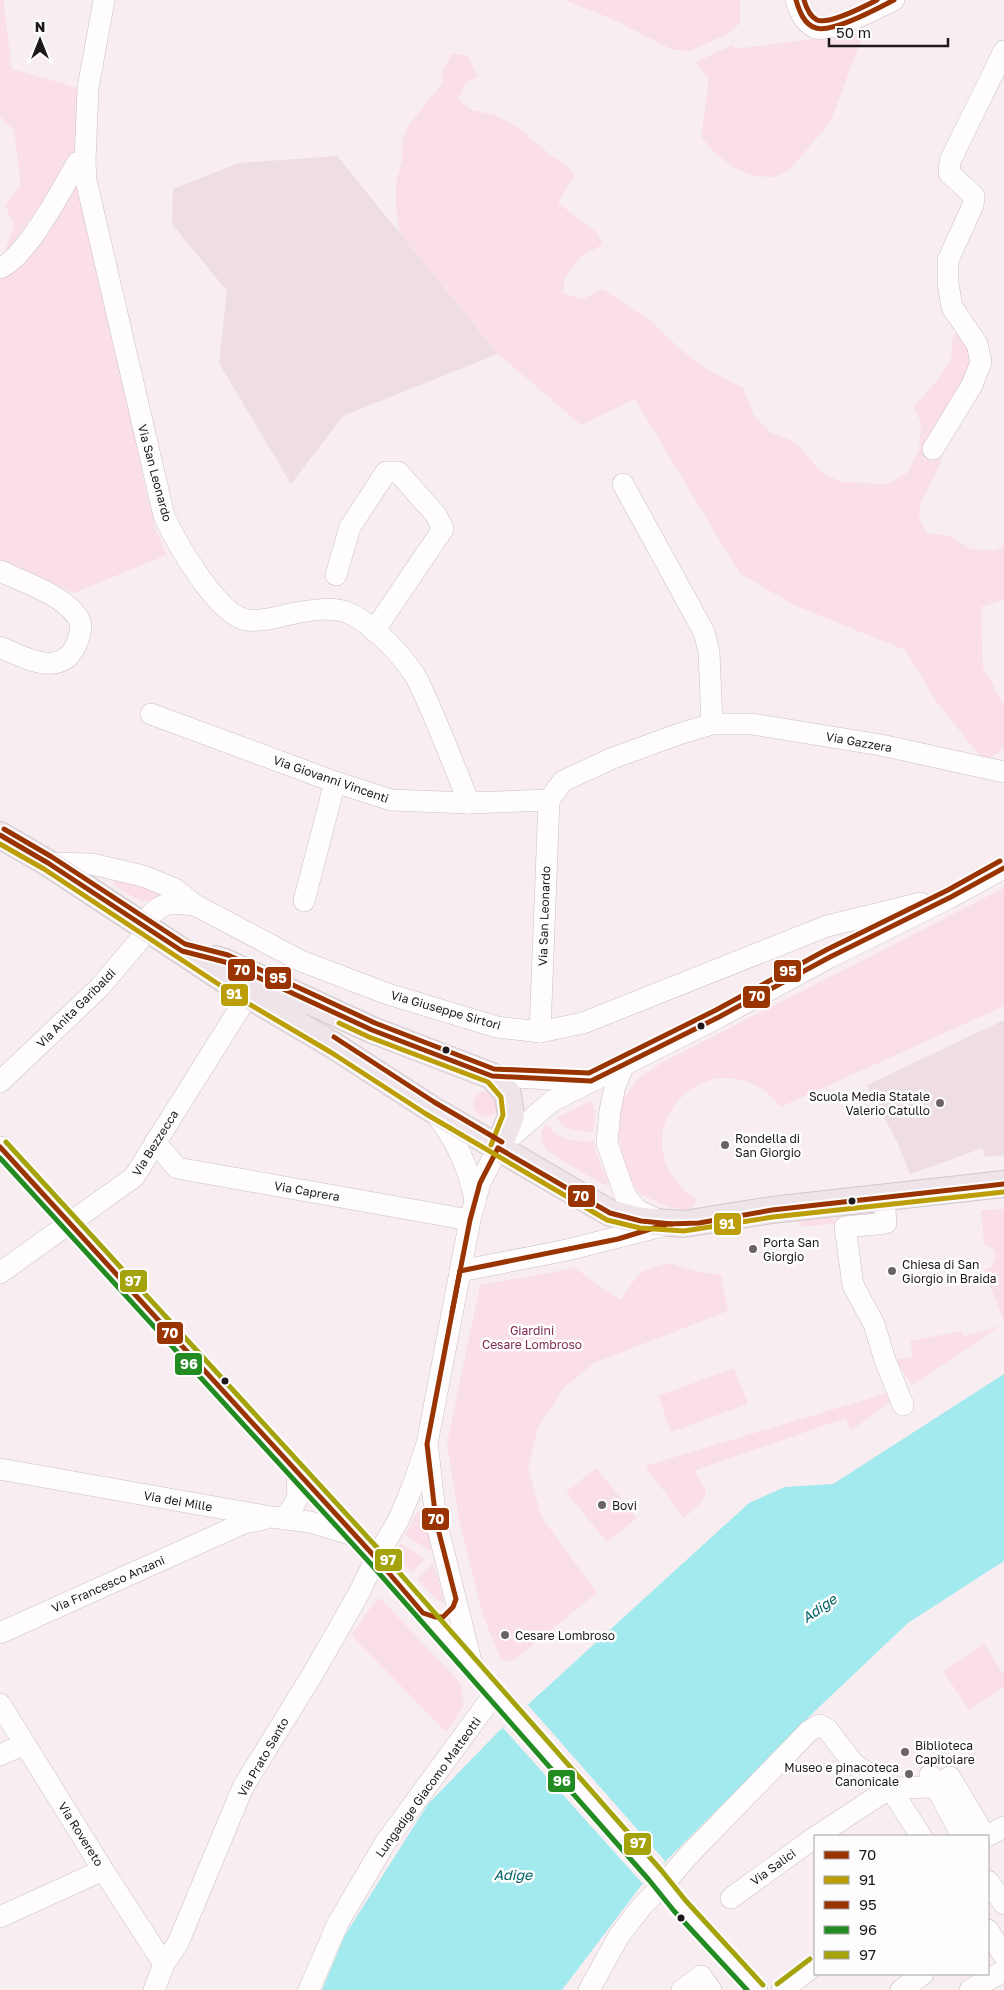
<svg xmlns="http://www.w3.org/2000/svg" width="1004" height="1990" viewBox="0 0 1004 1990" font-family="'Golos Text',sans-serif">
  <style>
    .built { fill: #eedde3 }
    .green { fill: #fadfe9 }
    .water { fill: #a3eaef }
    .pier { fill: #f8eef2 }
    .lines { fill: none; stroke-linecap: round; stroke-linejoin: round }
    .minor-casing { stroke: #c9c1c4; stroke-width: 22 }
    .major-casing { stroke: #d0cacd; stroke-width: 28 }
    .minor { stroke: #fefcfd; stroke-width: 21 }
    .major { stroke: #eee4e9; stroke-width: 26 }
    .bus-1-casing { stroke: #fdfdfd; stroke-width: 9 }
    .bus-2-casing { stroke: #fdfdfd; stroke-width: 9 }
    .bus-3-casing { stroke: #fdfdfd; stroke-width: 9 }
    .bus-4-casing { stroke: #fdfdfd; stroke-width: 9 }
    .bus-5-casing { stroke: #fdfdfd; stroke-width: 9 }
    .bus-1 { stroke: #930; stroke-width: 5 }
    .bus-2 { stroke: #bc9e08; stroke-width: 5 }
    .bus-3 { stroke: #930; stroke-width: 5 }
    .bus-4 { stroke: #228b22; stroke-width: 5 }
    .bus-5 { stroke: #a5a30b; stroke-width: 5 }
    .bus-dot { fill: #1f181b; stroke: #fdfdfd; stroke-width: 2 }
    .poi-dot { fill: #6b6366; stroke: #fdfdfd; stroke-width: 2 }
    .labels { text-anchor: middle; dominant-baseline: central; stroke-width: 5; stroke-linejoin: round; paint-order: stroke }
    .street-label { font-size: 12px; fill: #1f181b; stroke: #fdfdfd }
    .poi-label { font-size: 12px; fill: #1f181b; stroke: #fdfdfd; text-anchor: start }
    .park-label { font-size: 12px; fill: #802953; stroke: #fdfdfd }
    .water-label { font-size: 14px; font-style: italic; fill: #006166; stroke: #fdfdfd }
    .line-badge { stroke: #fdfdfd; stroke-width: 2 }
    .badge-label { font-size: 14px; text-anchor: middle; font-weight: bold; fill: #fff }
  </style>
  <rect width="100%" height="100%" fill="#f8eef2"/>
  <g class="built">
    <path d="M337 156 498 354 343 416 291 484 219 363 227 291 172 224 173 189 239 163Z"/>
    <path d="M1004 1020V1155L985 1157 983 1148 910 1174 898 1144 867 1085Z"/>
  </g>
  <g class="green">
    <path d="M0 0H4V8L12 69 82 89 77 152 2 259 14 226 5 205 21 185 14 130 0 117Z"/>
    <path d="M564 0H740V23L727 34 689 52 671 49 612 19Z"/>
    <path d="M865 30 830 123 789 170 775 177 754 176 733 167 716 154 701 137 709 79 696 62 732 45 735 49 818 38 841 40Z"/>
    <path d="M452 53 468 56 478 77 466 82 458 99 472 110 498 116 516 126 553 157 567 165 575 175 558 203 597 232 603 244 581 257 564 279 563 293 583 299 603 289 652 322 679 348 703 367 743 388 754 416 770 432 797 443 822 473 842 482 883 484 891 482 907 473 919 449 921 423 914 406 938 379 951 360 953 335 968 328 985 342 941 435V459L938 469 921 503 919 518 927 533 950 536 971 549 996 550 1004 544V600L981 607 983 667 1004 705V749L984 761 938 704 905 650 796 606 740 574 635 399 581 425 498 354 399 232 396 208V182L402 160 403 137 408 126 442 83 443 71Z"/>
    <path d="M81 175 146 492 156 530 167 555 74 593 0 560V273L38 245 57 219Z"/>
    <path d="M118 879 141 883 164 896 148 902 140 901 115 886 113 881Z"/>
    <path d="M1004 888V1006L781 1107C714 1025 606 1137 697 1200L690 1211 669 1207 639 1194 626 1172 618 1133 620 1105 637 1079 663 1062Z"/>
    <circle cx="486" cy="1104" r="13"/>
    <path d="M591 1102C598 1109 594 1122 593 1132 579 1131 564 1132 557 1118L586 1103Z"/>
    <path d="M546 1124C559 1141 574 1141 594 1141L597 1155 608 1181 607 1184H602L548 1152C540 1144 538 1133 546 1124Z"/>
    <path d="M1004 1209V1322L984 1270 992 1267 996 1256 993 1248 984 1245 981 1210Z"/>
    <path d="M856 1216 857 1222 799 1227V1220Z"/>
    <path d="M669 1263 697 1271 721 1275 728 1311 594 1363 565 1387 538 1428 528 1466 541 1516 597 1593 515 1659C509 1663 506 1661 500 1658L482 1613 459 1520 447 1443 480 1285 575 1268 620 1300C639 1275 636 1270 669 1263Z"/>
    <path d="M1000 1326 912 1386 896 1360 913 1356 910 1341 962 1331 964 1336Z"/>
    <path d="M734 1368 748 1404 671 1432 658 1396Z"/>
    <path d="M887 1393 890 1403 851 1430 846 1418 694 1471 706 1490C706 1503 693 1510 684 1518L645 1466Z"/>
    <path d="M596 1468 637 1518 607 1542 566 1492Z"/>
    <path d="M422 1510 426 1514 431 1551 405 1535 416 1514Z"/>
    <path d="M400 1543 426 1559 411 1573 396 1555Z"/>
    <path d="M433 1563 443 1597 444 1601 442 1603 436 1599 417 1579Z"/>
    <path d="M377 1599H381L460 1683 464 1705 446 1732 351 1635Z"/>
    <path d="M984 1644 1004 1675V1687L969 1710 943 1671Z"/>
  </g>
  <path class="water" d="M1004 1374V1561L908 1623 817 1709 640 1887 562 1990H322L345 1935 428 1804 499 1731 749 1503 785 1487 833 1484Z"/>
  <path class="pier" d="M528 1705 665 1861 643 1884 503 1728Z"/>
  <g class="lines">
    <defs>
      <g id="minor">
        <path d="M104 0 88 88 85 162 86 180 164 516C176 542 217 615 247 620 263 622 280 616 295 613 312 610 335 606 351 614 373 625 401 654 414 674 420 683 424 695 429 705 443 737 456 770 469 803"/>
        <path d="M796 0C799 11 804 23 816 28 830 33 879 7 894 0"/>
        <path d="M0 268C26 258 62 189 77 163L85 162"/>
        <path d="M933 449 972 385 981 362 977 344 952 307 948 284V260L973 205 974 196 949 173 950 161 1004 51"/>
        <path d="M623 484 704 632 709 652 712 724"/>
        <path d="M0 571C23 582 61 594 76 615 83 623 81 631 78 640 64 680 27 659 0 647"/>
        <path d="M336 575 350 527 386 472H398L436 515 443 529 374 631"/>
        <path d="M151 714 335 782 391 800 469 803 549 800"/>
        <path d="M549 800 563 781 613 758 679 734 712 724H752L881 745 1004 772"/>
        <path d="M48 863 92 864 143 876 175 889 195 905 301 961 388 994 497 1027 540 1032 583 1023 827 926 921 903"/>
        <path d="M304 901 335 782"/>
        <path d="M141 925C162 902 164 902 195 905"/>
        <path d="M540 1032 549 800"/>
        <path d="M624 1064 615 1086 610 1111 607 1143 625 1195 637 1210 658 1220"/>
        <path d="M492 1076 588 1081"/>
        <path d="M0 1082 100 987 148 930"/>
        <path d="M434 1112C456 1139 469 1167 475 1201"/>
        <path d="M155 1142 177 1168 470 1220"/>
        <path d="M0 1147 376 1558 655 1875 680 1906 757 1990"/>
        <path d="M884 1198 886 1223 845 1227 853 1285 874 1324 885 1360 903 1405"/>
        <path d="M460 1271 567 1250 662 1226"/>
        <path d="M0 1273 134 1177 248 995"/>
        <path d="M428 1450 436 1521 472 1665"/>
        <path d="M0 1469 271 1517 310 1522 353 1535"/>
        <path d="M282 1518C301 1503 299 1493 296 1471"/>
        <path d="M0 1633 244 1523 264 1519"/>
        <path d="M0 1704 103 1870 164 1964"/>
        <path d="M0 1755 25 1744"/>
        <path d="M930 1775 962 1836"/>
        <path d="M934 1787 950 1777 985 1836"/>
        <path d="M890 1788 934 1787"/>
        <path d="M817 1836 890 1788"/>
        <path d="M987 1836 1004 1827"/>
        <path d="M988 1881 1004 1904"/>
        <path d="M731 1898 815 1837"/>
        <path d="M0 1917 103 1870"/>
        <path d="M988 1930 1004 1956"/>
        <path d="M154 1990 164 1964 178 1943 243 1787 314 1672 358 1595 376 1558 398 1521 412 1488 427 1444 470 1220 480 1183 498 1148 552 1101 719 1017 830 957 951 897 1004 868"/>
        <path d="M309 1990 338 1923 385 1843 495 1693"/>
        <path d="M589 1990 619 1936 642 1906 663 1885 687 1857 809 1731 819 1725 827 1729 854 1764 890 1788 921 1836"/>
        <path d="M682 1990 701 1976 711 1990"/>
        <path d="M782 1990 815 1965"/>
        <path d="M901 1990 923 1974"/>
        <path d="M970 1990 1004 1971"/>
      </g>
      <g id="major">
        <path d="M0 835 48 863 248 995 336 1047 430 1108 610 1213 641 1221 684 1224 772 1210 1004 1184"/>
        <path d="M215 959 225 962 372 1030 492 1076 508 1094 511 1116 498 1148"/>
      </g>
    </defs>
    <use href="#minor" class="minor-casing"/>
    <use href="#major" class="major-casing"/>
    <use href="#minor" class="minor"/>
    <use href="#major" class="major"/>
    <defs>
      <g id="bus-1">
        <path d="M796 0C799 10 804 25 816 28 833 33 878 8 894 0"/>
        <path d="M0 835 48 863 182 951 225 962 372 1030 492 1076 591 1081 719 1017 830 957 951 897 1004 868"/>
        <path d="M0 1147 376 1558 423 1613 435 1617H443L453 1607 456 1599 436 1521 427 1444 460 1271"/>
        <path d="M498 1148 610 1213 641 1221 672 1224"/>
        <path d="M460 1271 618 1239 667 1224 699 1223 772 1210 1004 1184"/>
        <path d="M452 1312 470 1220 480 1183 498 1148"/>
      </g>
      <g id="bus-2">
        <path d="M0 844 44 869 244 1001 332 1053 426 1114 607 1220 640 1228 684 1231 773 1217 1004 1192"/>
        <path d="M339 1023 369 1037 488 1082 501 1097 503 1115 491 1145"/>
      </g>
      <g id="bus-3">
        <path d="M804 0C806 7 809 16 817 20 829 25 865 6 877 0"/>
        <path d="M4 829 52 857 185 944 228 955 375 1023 494 1069 589 1073 716 1010 826 950 948 890 1000 861"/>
        <path d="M334 1037 434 1102 502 1142"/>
      </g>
      <path id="bus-4" d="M0 1158 370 1563 649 1880 674 1911 747 1990"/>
      <g id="bus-5">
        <path d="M6 1142 382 1553 661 1870 686 1901 763 1985"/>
        <path d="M777 1984 810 1959"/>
      </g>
    </defs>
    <use href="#bus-1" class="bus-1-casing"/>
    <use href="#bus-2" class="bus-2-casing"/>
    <use href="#bus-3" class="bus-3-casing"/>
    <use href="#bus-4" class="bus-4-casing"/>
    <use href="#bus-5" class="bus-5-casing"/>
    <use href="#bus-1" class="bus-1"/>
    <use href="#bus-2" class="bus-2"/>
    <use href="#bus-3" class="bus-3"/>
    <use href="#bus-4" class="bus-4"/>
    <use href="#bus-5" class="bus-5"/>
  </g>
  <g class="bus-dot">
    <circle cx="701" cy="1026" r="4.5"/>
    <circle cx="446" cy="1050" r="4.5"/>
    <circle cx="852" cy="1201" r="4.5"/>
    <circle cx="225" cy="1381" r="4.5"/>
    <circle cx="681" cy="1918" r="4.5"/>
  </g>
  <g class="poi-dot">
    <circle cx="940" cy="1103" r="5"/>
    <circle cx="725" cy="1145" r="5"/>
    <circle cx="753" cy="1249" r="5"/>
    <circle cx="892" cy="1271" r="5"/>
    <circle cx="602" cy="1505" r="5"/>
    <circle cx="505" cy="1635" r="5"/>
    <circle cx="905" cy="1752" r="5"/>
    <circle cx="909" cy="1774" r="5"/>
  </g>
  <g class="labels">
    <g class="street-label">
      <text transform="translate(155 473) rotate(75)">Via San Leonardo</text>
      <text transform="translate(859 742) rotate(10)">Via Gazzera</text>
      <text transform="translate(331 779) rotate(19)">Via Giovanni Vincenti</text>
      <text transform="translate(544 916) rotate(-88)">Via San Leonardo</text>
      <text transform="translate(76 1008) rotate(-45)">Via Anita Garibaldi</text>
      <text transform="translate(446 1010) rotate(16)">Via Giuseppe Sirtori</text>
      <text transform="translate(155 1143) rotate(-58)">Via Bezzecca</text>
      <text transform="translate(307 1191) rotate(10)">Via Caprera</text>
      <text transform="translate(178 1501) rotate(10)">Via dei Mille</text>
      <text transform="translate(108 1584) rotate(-24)">Via Francesco Anzani</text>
      <text transform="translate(263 1757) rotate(-60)">Via Prato Santo</text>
      <text transform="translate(428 1787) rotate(-54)">Lungadige Giacomo Matteotti</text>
      <text transform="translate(81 1834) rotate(58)">Via Rovereto</text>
      <text transform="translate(773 1867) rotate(-36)">Via Salici</text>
    </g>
    <g class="poi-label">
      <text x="930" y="1096" text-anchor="end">Scuola Media Statale<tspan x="930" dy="14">Valerio Catullo</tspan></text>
      <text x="735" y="1138">Rondella di<tspan x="735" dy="14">San Giorgio</tspan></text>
      <text x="763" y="1242">Porta San<tspan x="763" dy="14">Giorgio</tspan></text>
      <text x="902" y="1264">Chiesa di San<tspan x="902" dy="14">Giorgio in Braida</tspan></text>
      <text x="612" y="1505">Bovi</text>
      <text x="515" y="1635">Cesare Lombroso</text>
      <text x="915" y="1745">Biblioteca<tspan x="915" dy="14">Capitolare</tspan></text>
      <text x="899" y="1767" text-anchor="end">Museo e pinacoteca<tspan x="899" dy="14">Canonicale</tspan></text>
    </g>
    <g class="park-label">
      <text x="532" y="1330">Giardini<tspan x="532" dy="14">Cesare Lombroso</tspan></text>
    </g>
    <g class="water-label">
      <text transform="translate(819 1608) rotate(-35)">Adige</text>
      <text x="513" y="1874">Adige</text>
    </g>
  </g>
  <g class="line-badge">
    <rect x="227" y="958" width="29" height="24" rx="5" fill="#930"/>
    <rect x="773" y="959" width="29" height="24" rx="5" fill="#930"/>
    <rect x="264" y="966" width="28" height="24" rx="5" fill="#930"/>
    <rect x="220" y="983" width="29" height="24" rx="5" fill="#bc9e08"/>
    <rect x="742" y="985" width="29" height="24" rx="5" fill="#930"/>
    <rect x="567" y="1184" width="29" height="24" rx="5" fill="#930"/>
    <rect x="713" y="1212" width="29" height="24" rx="5" fill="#bc9e08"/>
    <rect x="119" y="1269" width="29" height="24" rx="5" fill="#a5a30b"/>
    <rect x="156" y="1321" width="28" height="24" rx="5" fill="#930"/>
    <rect x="174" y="1352" width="29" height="24" rx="5" fill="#228b22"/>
    <rect x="421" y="1507" width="29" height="24" rx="5" fill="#930"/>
    <rect x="374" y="1548" width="29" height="24" rx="5" fill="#a5a30b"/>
    <rect x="547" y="1769" width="29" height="24" rx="5" fill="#228b22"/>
    <rect x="623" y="1832" width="29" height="24" rx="5" fill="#a5a30b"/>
  </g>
  <g class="badge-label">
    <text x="242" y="975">70</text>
    <text x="788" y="976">95</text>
    <text x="278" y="983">95</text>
    <text x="234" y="999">91</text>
    <text x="757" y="1001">70</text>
    <text x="581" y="1201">70</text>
    <text x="727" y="1229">91</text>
    <text x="133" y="1286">97</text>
    <text x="170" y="1338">70</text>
    <text x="189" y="1369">96</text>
    <text x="436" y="1524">70</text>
    <text x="388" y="1565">97</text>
    <text x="562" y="1786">96</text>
    <text x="638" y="1848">97</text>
  </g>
  <rect x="814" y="1835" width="175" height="140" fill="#fdfdfd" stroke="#a4a1a3"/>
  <rect x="824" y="1851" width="25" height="8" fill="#993300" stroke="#a4a1a3"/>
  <text x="859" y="1860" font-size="15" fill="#1f181b">70</text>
  <rect x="824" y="1876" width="25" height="8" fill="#bc9e08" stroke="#a4a1a3"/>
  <text x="859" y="1885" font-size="15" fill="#1f181b">91</text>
  <rect x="824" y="1901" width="25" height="8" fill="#993300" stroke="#a4a1a3"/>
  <text x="859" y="1910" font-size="15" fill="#1f181b">95</text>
  <rect x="824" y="1926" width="25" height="8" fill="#228b22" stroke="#a4a1a3"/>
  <text x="859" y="1935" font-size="15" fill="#1f181b">96</text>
  <rect x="824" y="1951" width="25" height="8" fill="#a5a30b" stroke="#a4a1a3"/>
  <text x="859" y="1960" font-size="15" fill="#1f181b">97</text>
  <g transform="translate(40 40)" stroke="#fdfdfd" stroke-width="4" paint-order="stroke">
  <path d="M0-4L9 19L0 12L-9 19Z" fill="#1f181b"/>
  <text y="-8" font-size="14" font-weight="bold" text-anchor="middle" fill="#1f181b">N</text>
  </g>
  <path d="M829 38v8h119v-8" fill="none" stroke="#1f181b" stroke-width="2.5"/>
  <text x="836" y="38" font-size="15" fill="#1f181b" stroke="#fdfdfd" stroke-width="4" paint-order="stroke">50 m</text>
</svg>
